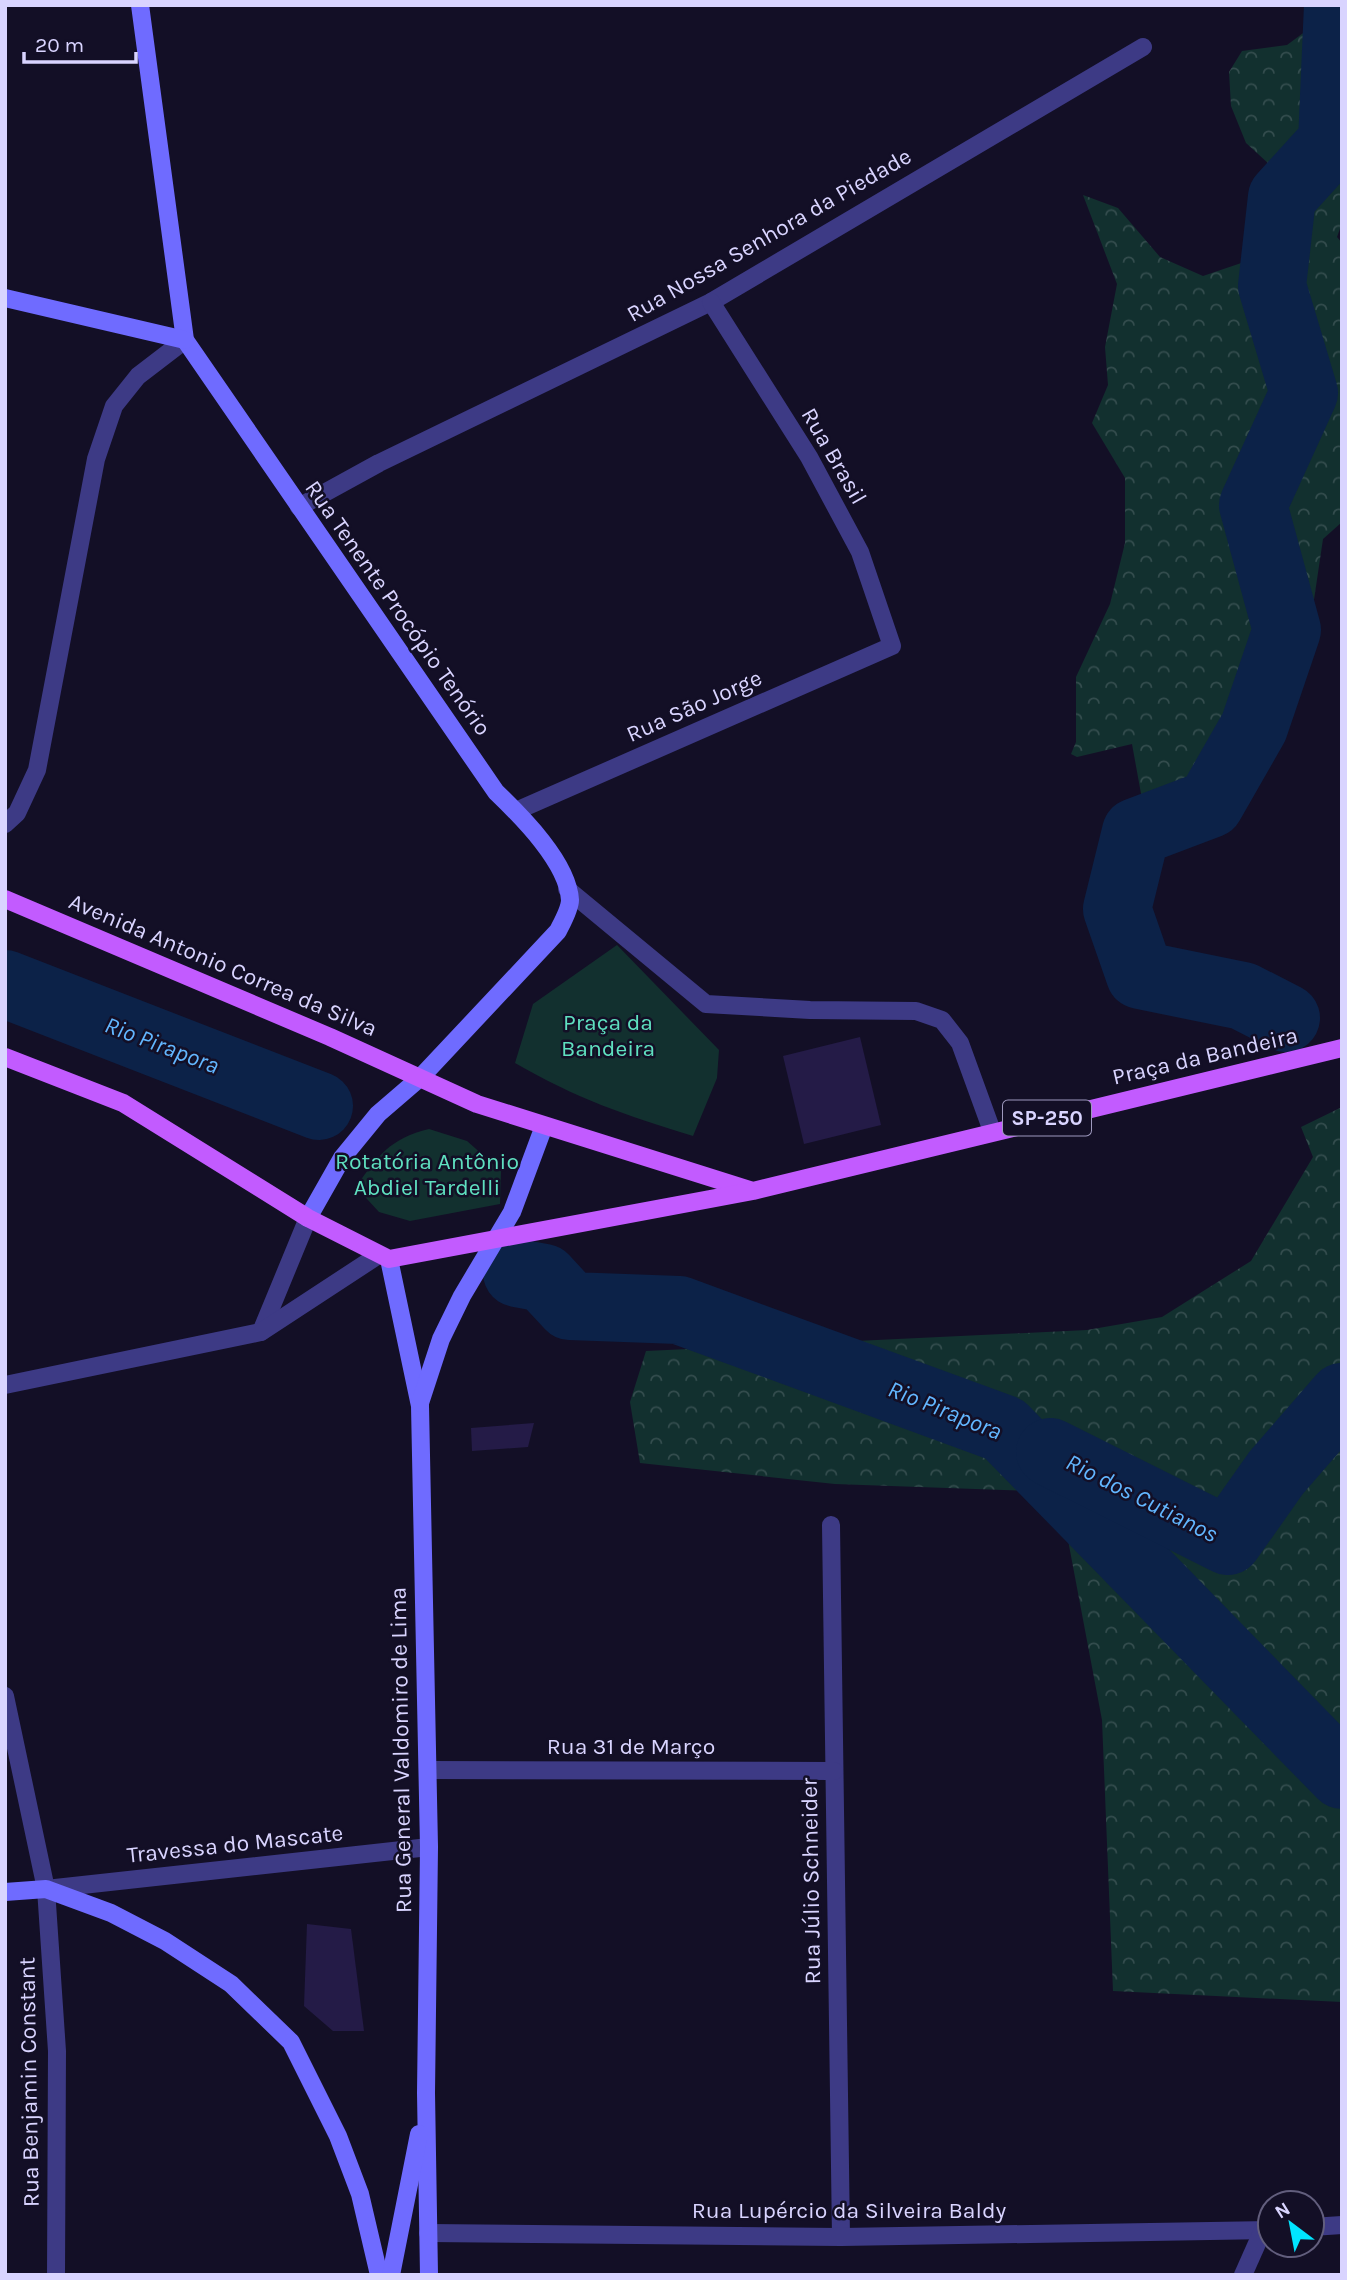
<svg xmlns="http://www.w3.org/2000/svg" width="1347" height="2280" viewBox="0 0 1347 2280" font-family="Karla,sans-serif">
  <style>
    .forest { fill: url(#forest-crowns) }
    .park { fill: #12302f }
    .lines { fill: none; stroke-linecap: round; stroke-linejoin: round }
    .river { stroke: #0c2248; stroke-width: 68 }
    .building { fill: #241b47 }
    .lane { stroke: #3d3a85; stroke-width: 18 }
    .street { stroke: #3d3a85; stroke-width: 18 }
    .secondary { stroke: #6f6bff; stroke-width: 18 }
    .primary { stroke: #c25bff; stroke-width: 18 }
    .labels { text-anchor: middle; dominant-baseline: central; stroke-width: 5; stroke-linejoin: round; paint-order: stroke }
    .shield { fill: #130f26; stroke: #9e99be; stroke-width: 2 }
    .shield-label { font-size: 21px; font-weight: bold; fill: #d9d4ff }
    .street-label { font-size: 23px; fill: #d9d4ff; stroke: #130f26 }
    .park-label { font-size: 23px; fill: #5fe0c0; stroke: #130f26 }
    .water-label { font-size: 24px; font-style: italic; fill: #62b6ff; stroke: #130f26 }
  </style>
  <defs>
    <pattern id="forest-crowns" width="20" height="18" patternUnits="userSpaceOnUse" patternTransform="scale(1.75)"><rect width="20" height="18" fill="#12302f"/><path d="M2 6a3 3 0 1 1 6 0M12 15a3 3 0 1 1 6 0" fill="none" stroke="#344d4e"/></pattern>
  </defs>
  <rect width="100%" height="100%" fill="#130f26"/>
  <g class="forest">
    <path d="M1309 5H1342V223L1337 237 1342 243V522L1323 539 1312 613 1272 684 1236 778 1197 832 1172 836 1144 810 1132 744 1077 757 1071 754 1076 742V677L1110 604 1125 543V478L1092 423 1108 385 1105 347 1117 284 1083 195 1118 208 1160 257 1203 276 1256 258 1288 217 1291 184 1246 143 1231 106 1229 72 1242 51 1287 45 1310 28Z"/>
    <path d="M1342 1107V2002L1113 1991 1102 1720 1061 1503 1032 1491 835 1484 640 1463 630 1402 646 1351 1087 1330 1162 1317 1251 1261 1313 1157 1301 1127Z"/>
  </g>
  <g class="park">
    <path d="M617 945 719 1050 717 1078 693 1136C627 1116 575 1098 515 1063L533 1004Z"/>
    <path d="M429 1129 467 1141 501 1171 500 1204 410 1221 379 1212 356 1187C377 1156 391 1138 429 1129Z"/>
  </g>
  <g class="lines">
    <g class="river">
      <path d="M5 984 319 1106"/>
      <path d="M1286 1018 1243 996 1140 975 1117 909 1136 832 1210 804 1254 727 1287 630 1253 505 1304 393 1272 286 1282 197 1332 142 1338 5"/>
      <path d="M517 1273 544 1278 570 1306 679 1310 1004 1429 1342 1775"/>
      <path d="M1050 1452 1228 1541 1276 1473 1342 1397"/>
    </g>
  </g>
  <g class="building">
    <path d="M860 1037 881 1125 804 1144 783 1056Z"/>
    <path d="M534 1423 528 1447 472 1451 471 1428Z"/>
    <path d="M307 1924 351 1929 364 2031H333L304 2006Z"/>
  </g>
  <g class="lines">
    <path class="lane" d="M567 889 706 1004 810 1010 916 1011 942 1020 960 1043 992 1131"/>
    <g class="street">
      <path d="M299 507 379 463 711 302 1143 47"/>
      <path d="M516 811 892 646 860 552 809 457 711 302"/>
      <path d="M5 824 17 813 37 770 96 459 114 406 138 376 185 340"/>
      <path d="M261 1332 308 1218"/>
      <path d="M5 1385 261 1332 377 1256"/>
      <path d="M831 1525 841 2237"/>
      <path d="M5 1696 46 1889 57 2051 56 2275"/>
      <path d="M428 1770 834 1771"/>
      <path d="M46 1889 429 1847"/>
      <path d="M1312 2227 1342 2225"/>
      <path d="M428 2233 841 2237 1270 2230"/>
      <path d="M1243 2275 1263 2230"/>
    </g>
    <g class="secondary">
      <path d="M140 5 185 340 496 792C522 817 568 863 570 900 570 909 562 923 558 931L421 1077 378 1114 342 1158 308 1218"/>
      <path d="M5 298 185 340"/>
      <path d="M389 1259 420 1406 429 1847 426 2093 429 2275"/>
      <path d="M420 1403 441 1339 462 1296 512 1212 544 1126"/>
      <path d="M5 1892 46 1889 111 1913 165 1941 231 1984 291 2042 338 2136 360 2194 379 2275"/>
      <path d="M391 2275 419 2134"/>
    </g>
    <g class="primary">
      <path d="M5 899 330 1037 477 1104 750 1190"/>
      <path d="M5 1057 123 1103 308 1218 389 1259 753 1191 1342 1048"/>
    </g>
  </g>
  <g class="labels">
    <rect class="shield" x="1003" y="1100.5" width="88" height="35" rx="5"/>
    <g class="shield-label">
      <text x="1047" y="1118">SP-250</text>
    </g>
    <g class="street-label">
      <text transform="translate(769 235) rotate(-30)">Rua Nossa Senhora da Piedade</text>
      <text transform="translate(834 456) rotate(60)">Rua Brasil</text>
      <text transform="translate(398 608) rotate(55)">Rua Tenente Procópio Tenório</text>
      <text transform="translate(694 706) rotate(-24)">Rua São Jorge</text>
      <text transform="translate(223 965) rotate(23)">Avenida Antonio Correa da Silva</text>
      <text transform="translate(1205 1056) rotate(-13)">Praça da Bandeira</text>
      <text x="631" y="1746">Rua 31 de Março</text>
      <text transform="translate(401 1750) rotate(-91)">Rua General Valdomiro de Lima</text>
      <text transform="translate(235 1844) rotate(-6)">Travessa do Mascate</text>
      <text transform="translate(811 1881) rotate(-91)">Rua Júlio Schneider</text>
      <text transform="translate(29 2082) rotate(-91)">Rua Benjamin Constant</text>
      <text x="849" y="2210">Rua Lupércio da Silveira Baldy</text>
    </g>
    <g class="park-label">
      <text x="608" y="1022">Praça da<tspan x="608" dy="26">Bandeira</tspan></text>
      <text x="427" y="1161">Rotatória Antônio<tspan x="427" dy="26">Abdiel Tardelli</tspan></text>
    </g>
    <g class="water-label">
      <text transform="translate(162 1045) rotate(21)">Rio Pirapora</text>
      <text transform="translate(945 1410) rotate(22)">Rio Pirapora</text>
      <text transform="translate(1142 1498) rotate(27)">Rio dos Cutianos</text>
    </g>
  </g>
  <rect width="1347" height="2280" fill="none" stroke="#d9d4ff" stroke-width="14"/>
  <g transform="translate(1291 2224) rotate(328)"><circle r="33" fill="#130f26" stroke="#625e7d" stroke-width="2"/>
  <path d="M0-5L12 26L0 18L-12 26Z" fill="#00e5ff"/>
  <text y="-10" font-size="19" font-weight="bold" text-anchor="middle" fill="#d9d4ff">N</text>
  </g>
  <path d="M24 52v10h112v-10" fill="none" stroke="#d9d4ff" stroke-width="3.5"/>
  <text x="35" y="52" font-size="21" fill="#d9d4ff" stroke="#130f26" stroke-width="5" paint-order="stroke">20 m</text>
</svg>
